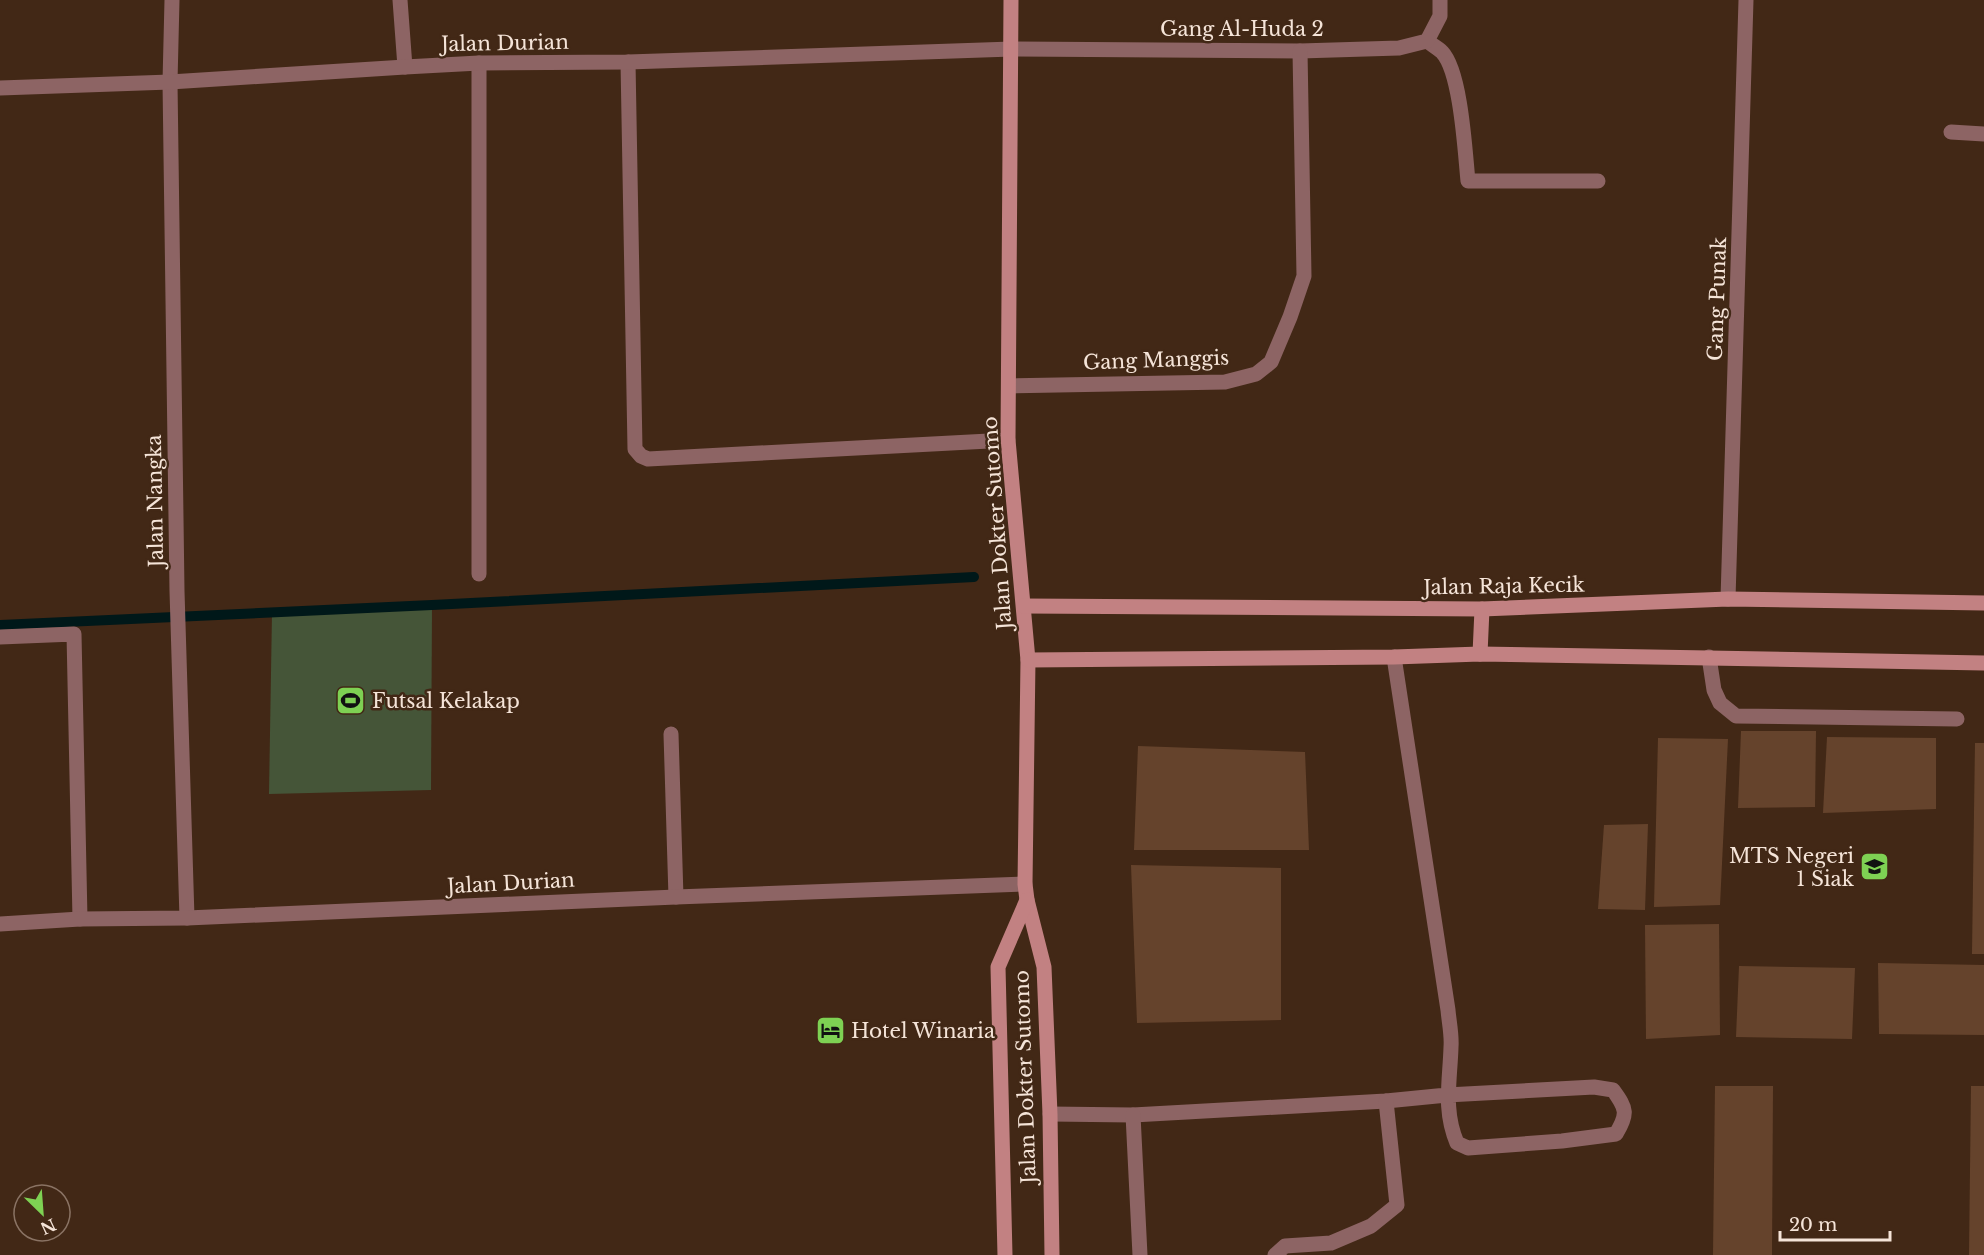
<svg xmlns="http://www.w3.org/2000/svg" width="1984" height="1255" viewBox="0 0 1984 1255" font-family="'Libre Baskerville',serif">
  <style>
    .green { fill: #455538 }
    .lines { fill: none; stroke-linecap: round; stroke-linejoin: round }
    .stream { stroke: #001819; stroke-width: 10 }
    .building { fill: #65432c }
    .lane { stroke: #8d6464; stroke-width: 15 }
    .street { stroke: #8d6464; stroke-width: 15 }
    .secondary { stroke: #c28182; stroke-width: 15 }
    .labels { text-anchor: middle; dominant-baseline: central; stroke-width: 5; stroke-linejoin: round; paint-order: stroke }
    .street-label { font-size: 20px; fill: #f5e4d8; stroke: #422816 }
    .poi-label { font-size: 20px; fill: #f5e4d8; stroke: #422816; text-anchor: start }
  </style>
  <rect width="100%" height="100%" fill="#422816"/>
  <path class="green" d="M432 605 431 790 269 794 272 613Z"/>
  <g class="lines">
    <path class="stream" d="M0 625 432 605 974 577"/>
  </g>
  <g class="building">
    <path d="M1741 731H1816L1815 807 1738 808Z"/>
    <path d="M1827 737 1936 738V809L1823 813Z"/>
    <path d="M1658 738 1728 739 1720 905 1654 907Z"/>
    <path d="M1975 743H1984V954H1972Z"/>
    <path d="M1138 746 1305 752 1309 850H1134Z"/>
    <path d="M1648 824 1645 910 1598 909 1604 825Z"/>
    <path d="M1131 865 1281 868V1020L1137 1023Z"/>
    <path d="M1719 924 1720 1035 1646 1039 1645 925Z"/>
    <path d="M1878 963 1984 965V1035L1879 1034Z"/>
    <path d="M1739 966 1855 968 1852 1039 1736 1037Z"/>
    <path d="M1715 1086H1773L1772 1255H1713Z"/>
    <path d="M1971 1086H1984V1255H1969Z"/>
  </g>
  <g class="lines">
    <g class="lane">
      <path d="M1951 132 1984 134"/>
      <path d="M1709 657 1714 690 1720 703 1736 716 1957 719"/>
      <path d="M1050 1114 1133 1115 1386 1101 1447 1095 1594 1087 1613 1090C1627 1109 1628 1114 1616 1134L1562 1141 1468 1148 1457 1143C1443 1110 1450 1081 1451 1047 1452 1035 1449 1022 1448 1010L1394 657"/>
      <path d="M1133 1115 1140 1255"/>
      <path d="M1275 1255 1285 1246 1331 1243 1371 1226 1397 1205 1386 1101"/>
    </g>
    <g class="street">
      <path d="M172 0 170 82 177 591 187 918"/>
      <path d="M400 0 405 67"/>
      <path d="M1427 41C1432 45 1438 48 1442 52 1461 72 1465 152 1468 181H1598"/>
      <path d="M628 62 635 449 641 456 648 459 1008 440"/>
      <path d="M479 63V574"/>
      <path d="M0 88 170 82 405 67 479 63 628 62 1012 49 1300 51 1399 48 1427 41 1440 16V0"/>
      <path d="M1009 386 1225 382 1256 374 1271 362 1290 317 1304 276 1300 51"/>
      <path d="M1728 599 1746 0"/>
      <path d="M0 637 74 634 80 919"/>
      <path d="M671 734 676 897"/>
      <path d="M0 924 80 919 187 918 676 897 1025 884"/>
    </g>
    <g class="secondary">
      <path d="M1011 0 1008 440 1028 660 1025 884 1027 900 1044 967 1050 1114 1052 1255"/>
      <path d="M1024 606 1482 609 1728 599 1984 603"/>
      <path d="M1480 654 1482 609"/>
      <path d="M1028 660 1394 657 1480 654 1984 663"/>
      <path d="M1005 1255 998 967 1027 900"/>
    </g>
  </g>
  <defs>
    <symbol id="stadium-square" viewBox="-11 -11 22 22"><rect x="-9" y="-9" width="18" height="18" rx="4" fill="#7ed153" stroke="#422816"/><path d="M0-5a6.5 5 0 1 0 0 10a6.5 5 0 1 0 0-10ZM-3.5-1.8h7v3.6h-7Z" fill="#111"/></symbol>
    <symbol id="school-square" viewBox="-11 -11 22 22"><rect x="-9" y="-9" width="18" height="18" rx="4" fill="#7ed153" stroke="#422816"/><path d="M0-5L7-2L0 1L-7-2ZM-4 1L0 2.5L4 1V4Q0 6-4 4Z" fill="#111"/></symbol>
    <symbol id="hotel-square" viewBox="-11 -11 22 22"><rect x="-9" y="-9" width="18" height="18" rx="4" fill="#7ed153" stroke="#422816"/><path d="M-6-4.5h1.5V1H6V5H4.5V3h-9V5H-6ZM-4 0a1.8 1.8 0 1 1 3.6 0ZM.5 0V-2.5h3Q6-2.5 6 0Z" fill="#111"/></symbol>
  </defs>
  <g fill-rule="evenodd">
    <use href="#stadium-square" x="334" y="684" width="33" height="33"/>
    <use href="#school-square" x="1858" y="850" width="33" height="33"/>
    <use href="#hotel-square" x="814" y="1014" width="33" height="33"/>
  </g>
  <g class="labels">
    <g class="street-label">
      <text x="1242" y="29">Gang Al-Huda 2</text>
      <text transform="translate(505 43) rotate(-1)">Jalan Durian</text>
      <text transform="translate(1717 299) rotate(-88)">Gang Punak</text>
      <text transform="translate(1156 360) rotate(-2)">Gang Manggis</text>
      <text transform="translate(155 501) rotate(-91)">Jalan Nangka</text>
      <text transform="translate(997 523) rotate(-94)">Jalan Dokter Sutomo</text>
      <text transform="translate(1504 586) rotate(-1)">Jalan Raja Kecik</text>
      <text transform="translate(511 883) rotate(-3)">Jalan Durian</text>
      <text transform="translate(1025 1077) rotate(-92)">Jalan Dokter Sutomo</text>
    </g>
    <g class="poi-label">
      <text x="372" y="701">Futsal Kelakap</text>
      <text x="1854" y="856" text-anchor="end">MTS Negeri<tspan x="1854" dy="23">1 Siak</tspan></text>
      <text x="851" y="1031">Hotel Winaria</text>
    </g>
  </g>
  <g transform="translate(42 1213) rotate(155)"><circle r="28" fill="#422816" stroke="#8a7364" stroke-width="1.5"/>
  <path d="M0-4.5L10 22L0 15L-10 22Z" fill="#7ed153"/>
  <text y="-9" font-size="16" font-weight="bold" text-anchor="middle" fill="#f5e4d8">N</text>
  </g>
  <path d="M1780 1231v9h110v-9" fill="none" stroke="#f5e4d8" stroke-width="3"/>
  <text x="1789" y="1231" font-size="18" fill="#f5e4d8" stroke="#422816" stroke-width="4.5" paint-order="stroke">20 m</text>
</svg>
